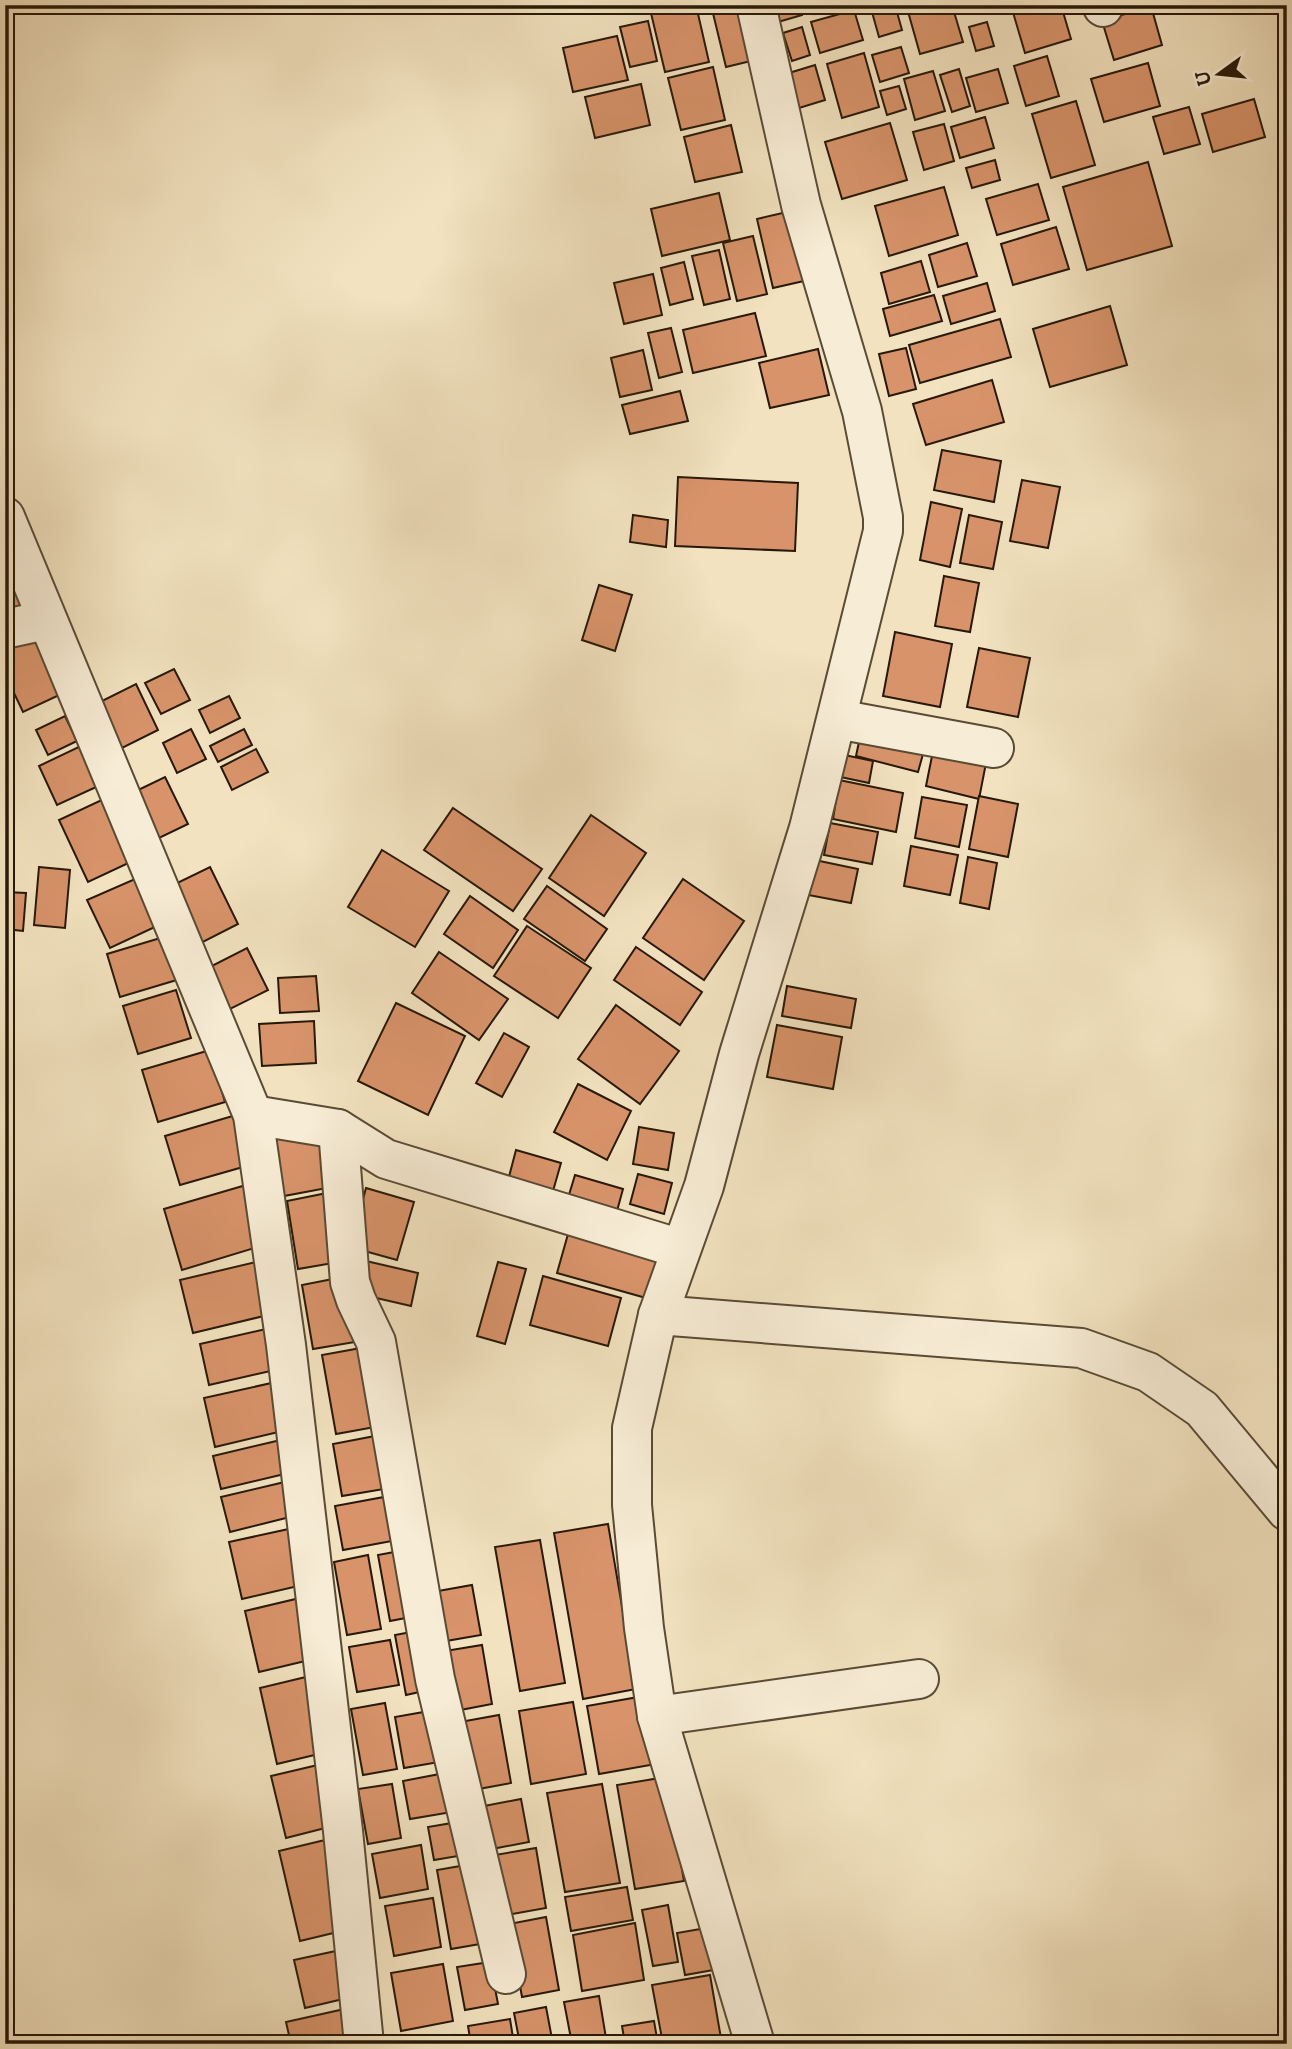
<svg xmlns="http://www.w3.org/2000/svg" width="1292" height="2049" viewBox="0 0 1292 2049" font-family="'IM FELL DW Pica',serif">
  <style>
    .building { fill: #d8936a; stroke: #281907; stroke-width: 2 }
    .lines { fill: none; stroke-linecap: round; stroke-linejoin: round }
    .minor-casing { stroke: #5a4b35; stroke-width: 42 }
    .minor { stroke: #f7ecd5; stroke-width: 38 }
  </style>
  <rect width="100%" height="100%" fill="#f2e2bf"/>
  <filter id="stains"><feTurbulence type="fractalNoise" baseFrequency=".00286" numOctaves="4"/><feColorMatrix values="0 0 0 0 .2 0 0 0 0 .09 0 0 0 0 .02 0 0 0 .5 -.17"/></filter>
  <radialGradient id="worn" r=".72"><stop offset=".6" stop-color="#630" stop-opacity="0"/><stop offset="1" stop-color="#630" stop-opacity=".3"/></radialGradient>
  <g class="building">
    <path d="M667 5H696L709 62 665 72 650 9Z"/>
    <path d="M711 5H742L755 60 726 67Z"/>
    <path d="M774 5H800L802 15 778 22Z"/>
    <path d="M813 5H846L815 14Z"/>
    <path d="M870 5H895L902 30 879 37Z"/>
    <path d="M914 5H952L963 42 920 54 907 8Z"/>
    <path d="M1025 5H1061L1071 39 1025 53 1012 9Z"/>
    <path d="M1151 6 1162 45 1114 60 1102 21Z"/>
    <path d="M854 10 863 40 820 53 811 22Z"/>
    <path d="M648 21 657 61 630 67 620 27Z"/>
    <path d="M987 22 994 46 976 51 969 27Z"/>
    <path d="M802 27 810 55 792 61 783 33Z"/>
    <path d="M617 36 628 80 573 92 563 48Z"/>
    <path d="M901 47 909 73 880 82 872 55Z"/>
    <path d="M864 53 879 107 842 118 827 64Z"/>
    <path d="M1047 56 1059 96 1026 106 1014 66Z"/>
    <path d="M1148 63 1160 106 1104 122 1091 79Z"/>
    <path d="M815 65 825 100 799 108 789 73Z"/>
    <path d="M713 67 725 120 681 130 668 78Z"/>
    <path d="M959 69 970 106 952 112 940 75Z"/>
    <path d="M998 69 1008 103 976 112 966 78Z"/>
    <path d="M933 71 945 111 915 120 904 79Z"/>
    <path d="M641 84 650 125 595 138 585 97Z"/>
    <path d="M899 86 906 109 887 115 880 91Z"/>
    <path d="M1254 99 1265 137 1213 152 1202 114Z"/>
    <path d="M1076 101 1095 165 1051 178 1032 114Z"/>
    <path d="M1189 107 1200 144 1164 154 1153 117Z"/>
    <path d="M985 117 994 148 960 158 951 127Z"/>
    <path d="M890 123 907 180 842 199 825 142Z"/>
    <path d="M944 124 954 161 924 170 913 132Z"/>
    <path d="M731 125 742 172 695 182 684 137Z"/>
    <path d="M995 160 1000 180 972 188 966 168Z"/>
    <path d="M1148 162 1172 246 1087 270 1063 187Z"/>
    <path d="M1038 184 1049 220 997 235 986 199Z"/>
    <path d="M944 187 958 235 889 256 875 206Z"/>
    <path d="M719 193 730 240 662 256 651 209Z"/>
    <path d="M787 212 804 281 773 288 757 219Z"/>
    <path d="M1056 227 1069 269 1013 285 1001 244Z"/>
    <path d="M753 236 767 294 737 301 723 243Z"/>
    <path d="M967 243 977 276 938 287 929 255Z"/>
    <path d="M719 250 730 299 704 305 692 256Z"/>
    <path d="M921 261 930 292 889 304 881 273Z"/>
    <path d="M684 262 693 299 670 305 661 268Z"/>
    <path d="M653 274 662 315 624 324 614 283Z"/>
    <path d="M987 283 995 311 951 324 943 296Z"/>
    <path d="M934 295 942 321 890 336 883 309Z"/>
    <path d="M1110 306 1127 365 1050 387 1033 329Z"/>
    <path d="M755 313 766 356 693 373 683 330Z"/>
    <path d="M1000 319 1011 357 920 383 909 345Z"/>
    <path d="M671 328 682 372 659 378 648 333Z"/>
    <path d="M906 348 916 389 889 396 879 354Z"/>
    <path d="M818 349 829 395 770 408 759 363Z"/>
    <path d="M643 350 652 390 620 397 611 358Z"/>
    <path d="M992 380 1004 422 926 445 913 404Z"/>
    <path d="M680 391 688 421 630 434 622 405Z"/>
    <path d="M942 450 1001 461 994 502 934 490Z"/>
    <path d="M678 477 798 483 795 551 675 546Z"/>
    <path d="M1022 480 1060 487 1048 548 1010 541Z"/>
    <path d="M931 502 962 509 950 567 920 560Z"/>
    <path d="M633 515 668 520 666 547 630 542Z"/>
    <path d="M969 515 1002 522 993 569 960 563Z"/>
    <path d="M13 566 34 610 5 624V570Z"/>
    <path d="M944 576 979 583 970 632 935 626Z"/>
    <path d="M599 585 632 595 615 651 582 640Z"/>
    <path d="M41 627 70 690 23 712 5 674V644Z"/>
    <path d="M895 632 952 644 940 707 883 696Z"/>
    <path d="M979 648 1030 658 1018 717 967 707Z"/>
    <path d="M174 669 190 700 161 714 145 683Z"/>
    <path d="M136 684 158 730 120 749 98 703Z"/>
    <path d="M229 696 240 718 210 733 199 710Z"/>
    <path d="M65 716 77 741 48 755 36 730Z"/>
    <path d="M191 729 206 759 177 773 163 743Z"/>
    <path d="M244 729 252 745 218 762 210 746Z"/>
    <path d="M860 737 923 754 918 772 856 756Z"/>
    <path d="M87 743 105 783 57 805 39 766Z"/>
    <path d="M256 749 268 772 232 790 221 767Z"/>
    <path d="M933 751 986 763 979 799 926 786Z"/>
    <path d="M835 753 873 761 869 783 831 775Z"/>
    <path d="M165 777 188 824 157 839 134 792Z"/>
    <path d="M839 780 903 793 896 832 833 819Z"/>
    <path d="M979 796 1018 804 1008 857 969 849Z"/>
    <path d="M108 797 137 859 88 882 59 820Z"/>
    <path d="M922 797 967 805 959 847 915 838Z"/>
    <path d="M453 808 542 869 513 911 424 850Z"/>
    <path d="M591 815 646 853 604 916 549 878Z"/>
    <path d="M830 823 878 832 872 864 824 855Z"/>
    <path d="M911 846 958 855 950 895 904 886Z"/>
    <path d="M382 850 449 891 415 947 348 907Z"/>
    <path d="M968 857 997 863 989 909 960 903Z"/>
    <path d="M810 859 858 869 851 903 803 894Z"/>
    <path d="M39 867 70 870 65 928 34 925Z"/>
    <path d="M210 867 238 924 195 946 167 888Z"/>
    <path d="M135 879 157 926 110 948 87 900Z"/>
    <path d="M683 879 744 921 704 980 643 938Z"/>
    <path d="M547 886 607 929 585 961 524 919Z"/>
    <path d="M5 892 26 893 23 931 5 929Z"/>
    <path d="M470 896 518 930 493 968 444 934Z"/>
    <path d="M527 926 591 968 558 1018 494 976Z"/>
    <path d="M167 936 180 979 120 997 107 954Z"/>
    <path d="M636 947 702 992 680 1025 614 980Z"/>
    <path d="M247 948 268 990 220 1014 200 972Z"/>
    <path d="M439 952 508 999 479 1040 412 993Z"/>
    <path d="M316 976 319 1011 280 1013 278 978Z"/>
    <path d="M787 986 856 999 851 1028 782 1016Z"/>
    <path d="M176 990 191 1038 138 1054 123 1006Z"/>
    <path d="M396 1003 465 1036 428 1115 358 1081Z"/>
    <path d="M616 1005 679 1051 640 1104 578 1059Z"/>
    <path d="M314 1021 316 1063 262 1066 259 1024Z"/>
    <path d="M777 1025 842 1037 833 1089 767 1077Z"/>
    <path d="M504 1033 529 1047 502 1097 476 1083Z"/>
    <path d="M210 1050 225 1102 158 1122 142 1070Z"/>
    <path d="M578 1084 631 1111 607 1160 554 1132Z"/>
    <path d="M236 1115 250 1165 180 1185 165 1136Z"/>
    <path d="M639 1127 674 1133 668 1170 633 1164Z"/>
    <path d="M317 1130 327 1188 284 1196 274 1137Z"/>
    <path d="M516 1150 561 1163 549 1205 505 1192Z"/>
    <path d="M638 1174 672 1183 664 1214 630 1204Z"/>
    <path d="M575 1175 623 1189 614 1222 565 1208Z"/>
    <path d="M246 1185 264 1245 182 1270 164 1209Z"/>
    <path d="M366 1188 414 1202 397 1260 350 1247Z"/>
    <path d="M327 1193 339 1262 298 1269 287 1201Z"/>
    <path d="M570 1227 659 1253 646 1298 557 1273Z"/>
    <path d="M366 1261 418 1273 411 1306 359 1294Z"/>
    <path d="M256 1262 268 1315 193 1333 180 1280Z"/>
    <path d="M498 1262 526 1269 505 1344 477 1336Z"/>
    <path d="M543 1276 621 1298 608 1346 530 1325Z"/>
    <path d="M343 1277 355 1342 313 1349 302 1285Z"/>
    <path d="M266 1329 275 1370 209 1385 200 1344Z"/>
    <path d="M361 1348 375 1427 336 1434 322 1355Z"/>
    <path d="M276 1382 287 1430 215 1447 204 1398Z"/>
    <path d="M375 1436 384 1489 342 1496 333 1444Z"/>
    <path d="M285 1439 293 1472 221 1489 213 1456Z"/>
    <path d="M293 1480 302 1514 230 1532 221 1497Z"/>
    <path d="M384 1497 392 1541 343 1550 335 1506Z"/>
    <path d="M608 1524 636 1689 583 1699 554 1533Z"/>
    <path d="M298 1527 311 1583 242 1599 229 1542Z"/>
    <path d="M540 1540 565 1683 520 1691 495 1547Z"/>
    <path d="M405 1550 416 1616 390 1621 378 1555Z"/>
    <path d="M368 1555 381 1629 347 1635 334 1562Z"/>
    <path d="M472 1585 481 1635 446 1641 438 1591Z"/>
    <path d="M304 1597 318 1658 259 1672 245 1611Z"/>
    <path d="M422 1630 433 1689 406 1695 395 1635Z"/>
    <path d="M390 1640 399 1685 357 1692 349 1647Z"/>
    <path d="M482 1645 492 1704 455 1711 445 1651Z"/>
    <path d="M310 1676 327 1752 277 1764 260 1688Z"/>
    <path d="M644 1696 656 1764 599 1774 587 1706Z"/>
    <path d="M573 1702 586 1774 531 1784 519 1711Z"/>
    <path d="M385 1703 397 1769 363 1775 351 1709Z"/>
    <path d="M435 1710 445 1761 404 1768 395 1717Z"/>
    <path d="M499 1715 511 1783 473 1790 460 1722Z"/>
    <path d="M322 1764 337 1825 286 1838 271 1776Z"/>
    <path d="M445 1773 452 1812 410 1819 403 1781Z"/>
    <path d="M666 1777 684 1881 635 1889 617 1785Z"/>
    <path d="M392 1784 401 1838 368 1844 358 1789Z"/>
    <path d="M602 1784 620 1883 565 1892 547 1793Z"/>
    <path d="M521 1799 529 1842 492 1849 484 1806Z"/>
    <path d="M452 1823 458 1856 434 1860 428 1827Z"/>
    <path d="M325 1840 346 1930 300 1941 279 1851Z"/>
    <path d="M421 1845 428 1889 380 1898 372 1854Z"/>
    <path d="M536 1848 546 1908 506 1915 495 1855Z"/>
    <path d="M472 1864 486 1943 451 1949 437 1870Z"/>
    <path d="M627 1887 633 1920 571 1931 565 1897Z"/>
    <path d="M433 1898 441 1947 394 1956 385 1906Z"/>
    <path d="M668 1905 678 1962 653 1966 642 1910Z"/>
    <path d="M546 1917 559 1990 522 1997 509 1924Z"/>
    <path d="M635 1923 644 1980 582 1991 573 1935Z"/>
    <path d="M718 1926 725 1968 685 1975 677 1933Z"/>
    <path d="M345 1949 356 1996 305 2008 294 1960Z"/>
    <path d="M490 1962 498 2004 465 2010 457 1967Z"/>
    <path d="M443 1964 453 2021 401 2031 391 1973Z"/>
    <path d="M710 1975 722 2044H663L652 1985Z"/>
    <path d="M599 1996 607 2044H572L564 2002Z"/>
    <path d="M546 2007 553 2044H520L514 2013Z"/>
    <path d="M349 2008 358 2044H291L286 2022Z"/>
    <path d="M510 2019 514 2044H471L468 2026Z"/>
    <path d="M654 2021 658 2044H625L622 2026Z"/>
    <path d="M454 2035 456 2044H401Z"/>
  </g>
  <g class="lines">
    <defs>
      <g id="minor">
        <path d="M1102 5 1103 7"/>
        <path d="M5 517 253 1115 286 1345 343 1831 364 2044"/>
        <path d="M5 629 46 620"/>
        <path d="M837 719 994 748"/>
        <path d="M253 1115 338 1129 386 1159 681 1249"/>
        <path d="M338 1129 350 1282 356 1300 376 1342 435 1679 506 1974"/>
        <path d="M658 1315 1081 1348 1148 1372 1202 1409 1287 1511"/>
        <path d="M657 1716 919 1679"/>
        <path d="M755 2044 657 1716 644 1628 632 1505V1428L658 1315 704 1186 739 1054 809 828 883 531V517L862 411 801 205 756 5"/>
      </g>
    </defs>
    <use href="#minor" class="minor-casing"/>
    <use href="#minor" class="minor"/>
  </g>
  <rect width="1292" height="2049" fill="none" stroke="#f2e2bf" stroke-width="28"/>
  <rect x="7" y="7" width="1278" height="2035" fill="none" stroke="#281907" stroke-width="3.5"/>
  <rect x="14" y="14" width="1264" height="2021" fill="none" stroke="#281907" stroke-width="2"/>
  <g transform="translate(1219 74) rotate(255)" stroke="#f7ecd5" stroke-width="5" paint-order="stroke">
  <path d="M0-5L12 26L0 18L-12 26Z" fill="#281907"/>
  <text y="-10" font-size="19" font-weight="bold" text-anchor="middle" fill="#281907">U</text>
  </g>
  <rect width="100%" height="100%" filter="url(#stains)"/>
  <rect width="100%" height="100%" fill="url(#worn)"/>
</svg>
